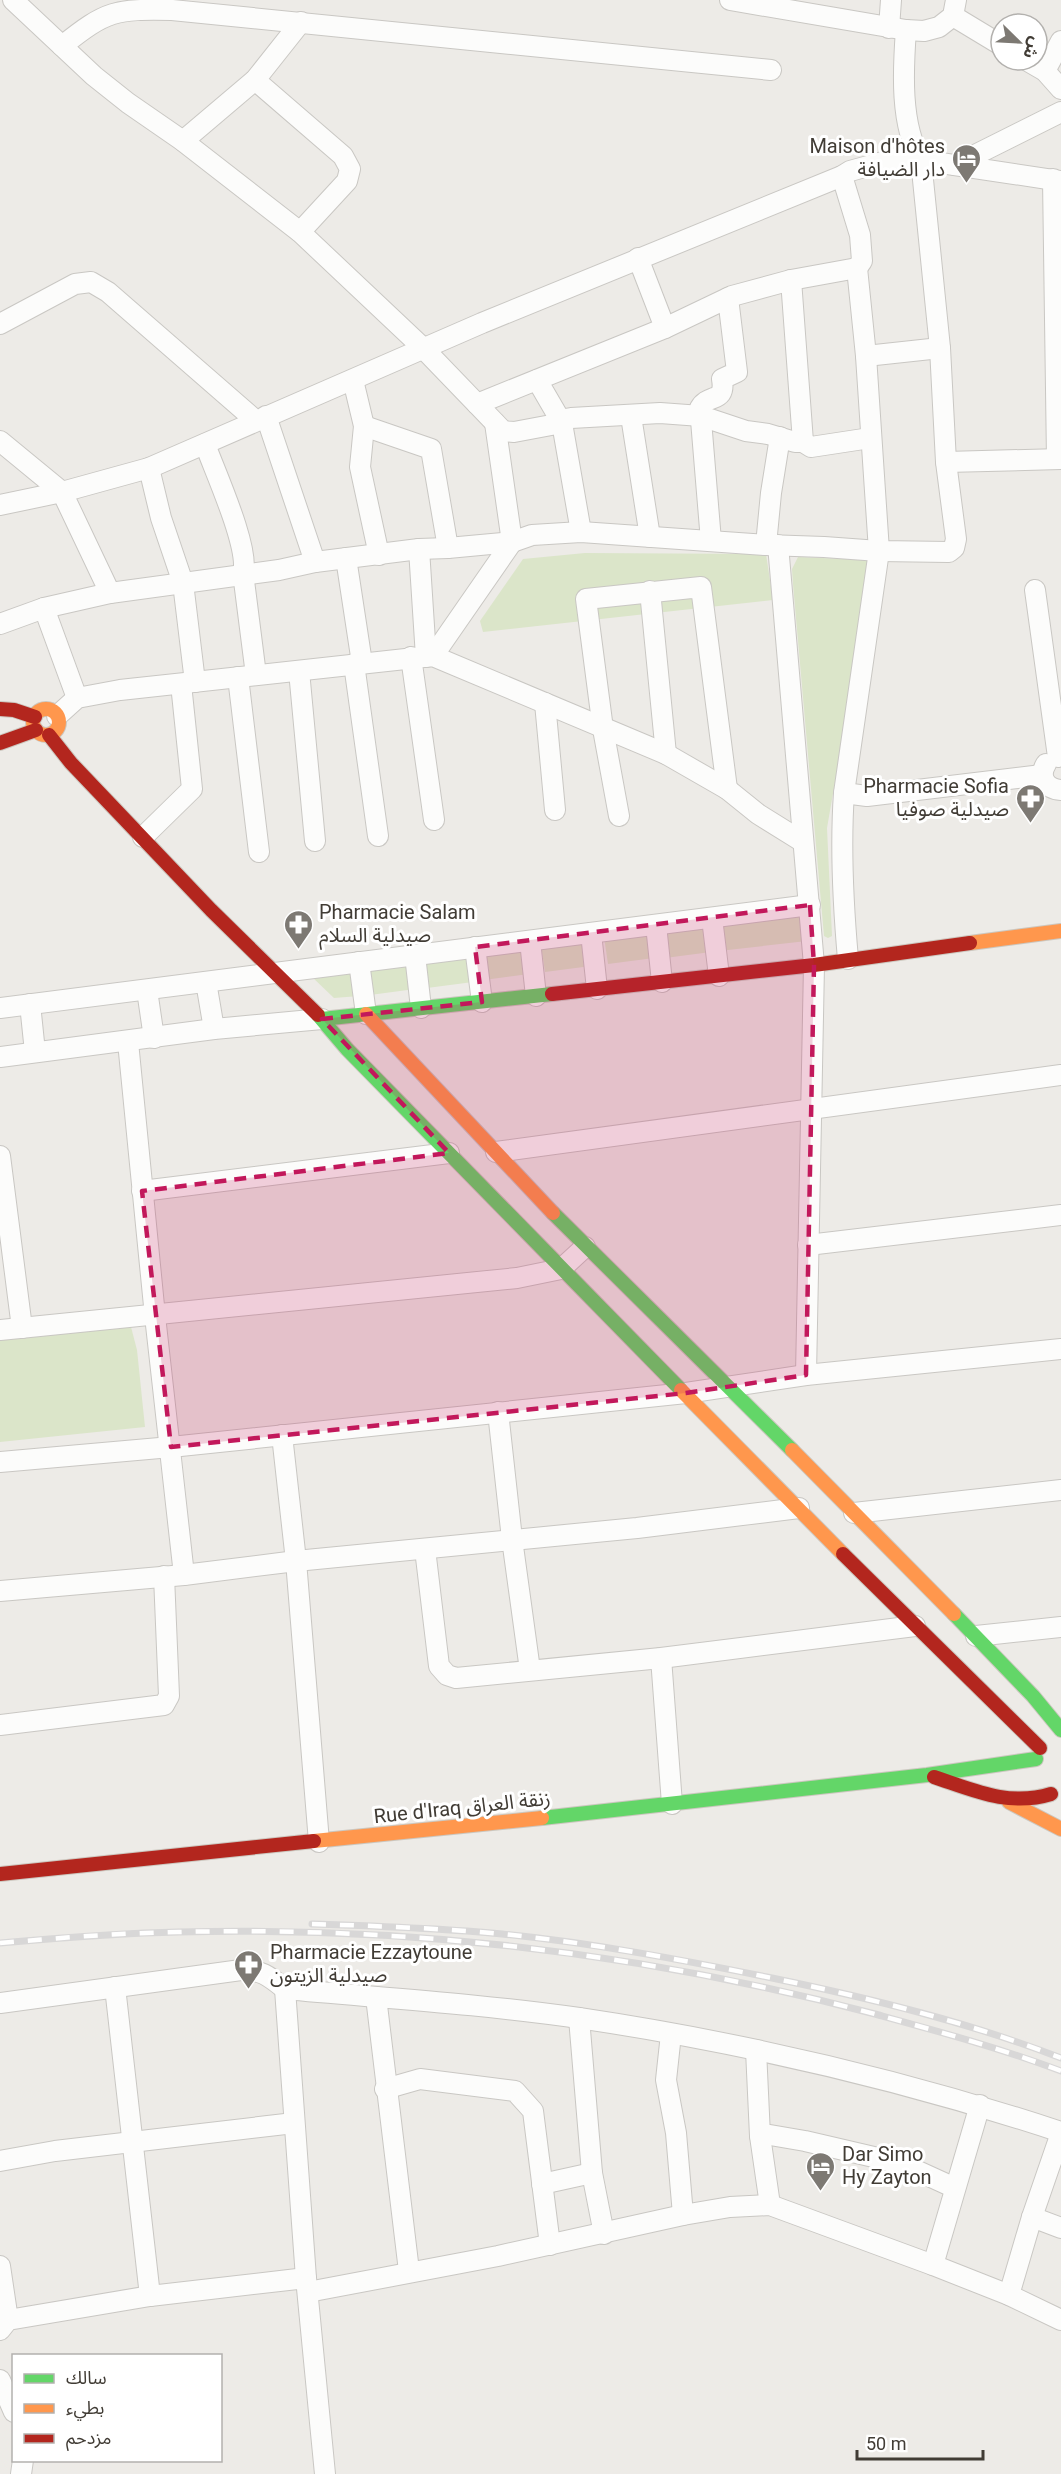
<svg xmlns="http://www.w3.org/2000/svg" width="1061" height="2474" viewBox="0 0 1061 2474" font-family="Roboto,'Noto Sans Arabic',sans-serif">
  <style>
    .green { fill: #dbe5c9 }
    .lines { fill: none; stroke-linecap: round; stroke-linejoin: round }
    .street-casing { stroke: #c9c7c3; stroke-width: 22 }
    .fast-casing { stroke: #ccc7bf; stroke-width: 16 }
    .slow-casing { stroke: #ccc7bf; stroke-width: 16 }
    .jam-casing { stroke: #ccc7bf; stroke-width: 16 }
    .street { stroke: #fcfcfb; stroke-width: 20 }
    .fast { stroke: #63d668; stroke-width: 14 }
    .slow { stroke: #ff974d; stroke-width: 14 }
    .jam { stroke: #b3261e; stroke-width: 14 }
    .rail-casing { stroke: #d8d7d7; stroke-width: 7 }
    .rail { stroke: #fff; stroke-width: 4.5; stroke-dasharray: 14; stroke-linecap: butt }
    .marked { fill: #c2185b; fill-opacity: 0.2; stroke: #c2185b; stroke-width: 4.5; stroke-dasharray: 12 8; stroke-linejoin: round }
    .labels { text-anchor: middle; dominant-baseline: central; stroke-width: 6; stroke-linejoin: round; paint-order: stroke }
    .poi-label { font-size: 20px; fill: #413c35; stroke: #fff; text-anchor: start }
    .street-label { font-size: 20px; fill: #413c35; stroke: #fff }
  </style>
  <rect width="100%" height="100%" fill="#edebe7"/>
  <g class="green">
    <path d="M585 553 766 554 773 600 483 632 480 621 523 559Z"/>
    <path d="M798 557 867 560 873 563 827 828 832 936 828 938 824 936 793 584 792 569Z"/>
    <path d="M804 913 807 941 719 951 716 923Z"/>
    <path d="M708 925 711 952 665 958 662 931Z"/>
    <path d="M650 931 654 958 608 964 604 937Z"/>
    <path d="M587 939 591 966 545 972 541 945Z"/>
    <path d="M526 946 529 974 484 980 480 952Z"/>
    <path d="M470 955 473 982 427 988 424 961Z"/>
    <path d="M412 962 415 989 370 995 366 968Z"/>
    <path d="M356 969 359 996 334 998 310 975Z"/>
    <path d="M131 1327 137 1350 145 1427 0 1442V1339Z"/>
  </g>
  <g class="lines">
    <defs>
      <g id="street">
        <path d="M13 0 94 76 128 103 183 141 300 232 423 348 503 431 514 432 562 423 565 419 571 418 660 413 701 416 746 431 768 434 795 442H803L811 447 870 438"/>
        <path d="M730 0 906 30 924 31 939 27 953 16 956 0"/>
        <path d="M953 16 1001 45"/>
        <path d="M889 28 891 0"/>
        <path d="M62 46C107 10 115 9 172 10L771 70"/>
        <path d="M1026 60 1045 71 1061 89"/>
        <path d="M1045 71 1061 41"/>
        <path d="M255 80 343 156 350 169 347 181 300 232"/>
        <path d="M183 141 255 80 301 22"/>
        <path d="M955 165 1061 112"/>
        <path d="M842 176 860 235 862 261 857 268"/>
        <path d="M1053 179 1057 459"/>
        <path d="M638 258 665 328"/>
        <path d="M791 280 803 442"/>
        <path d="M0 324 75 284 91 282 108 292 255 420"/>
        <path d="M866 356 940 348"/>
        <path d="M353 380 364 426 360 467 379 555"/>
        <path d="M537 380 562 423 581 532"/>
        <path d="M477 404 665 328 732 296 791 280 857 268 866 356 879 551 844 793C840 849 843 903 848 959"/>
        <path d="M266 416 315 562"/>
        <path d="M631 416 650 537"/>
        <path d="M364 426 431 449 448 548"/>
        <path d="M0 441 62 492 110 593"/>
        <path d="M205 444C215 472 250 548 243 573L256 675"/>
        <path d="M946 462 1061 459"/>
        <path d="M149 468 161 518 183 583 195 682"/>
        <path d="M0 505 62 492 149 468 482 323 842 176 850 171 901 157 1061 181"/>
        <path d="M711 541 700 408C708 393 726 404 722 379L737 372 728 298"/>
        <path d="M766 545 771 493 780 437"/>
        <path d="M778 545 814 965 806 1375"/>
        <path d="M419 549 426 657"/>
        <path d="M346 558 362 663"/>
        <path d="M1035 590 1058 757"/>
        <path d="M650 591 666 754"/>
        <path d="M44 608 77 698"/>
        <path d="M0 624 44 608 110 593 279 570 315 562 419 549 448 548 512 542 532 535 581 532 766 545 824 547 879 551 949 552 954 548 956 539 946 462 940 348 921 160C900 125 903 70 906 30"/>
        <path d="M433 656 512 542 495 423"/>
        <path d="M411 657 434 820"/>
        <path d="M354 664 378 836"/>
        <path d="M299 671 315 841"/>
        <path d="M238 677 259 852"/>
        <path d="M545 703 555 810"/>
        <path d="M57 716 77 698 120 690 433 656 666 754 727 789 758 814 803 842"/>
        <path d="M1046 764C1038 777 1046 789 1061 790"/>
        <path d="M844 793 867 796 1042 775"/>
        <path d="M619 816 603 729 586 599 701 587 727 789"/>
        <path d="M143 837 192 789 181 684"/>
        <path d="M712 918 719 976"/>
        <path d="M656 925 662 982"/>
        <path d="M591 933 597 989"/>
        <path d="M530 941 536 996"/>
        <path d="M475 947 482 1002"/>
        <path d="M415 955 421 1008"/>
        <path d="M359 962 366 1014"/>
        <path d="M206 982 214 1029"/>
        <path d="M147 990 154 1038"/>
        <path d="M30 1004 35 1052"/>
        <path d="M0 1008 810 905"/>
        <path d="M128 1042 155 1316 184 1575"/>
        <path d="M0 1057 214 1029 322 1019"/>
        <path d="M496 1152 1061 1075"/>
        <path d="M0 1156 22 1328"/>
        <path d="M142 1191 449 1153"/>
        <path d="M808 1245 1061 1215"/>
        <path d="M0 1330 517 1278 561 1269 585 1247"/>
        <path d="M498 1412 512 1539 530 1670"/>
        <path d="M282 1435 296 1561 319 1842"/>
        <path d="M0 1462 171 1447 686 1393 806 1375 1061 1349"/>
        <path d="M854 1513 1061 1490"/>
        <path d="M425 1549 439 1666 447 1675 456 1678 661 1658 915 1626"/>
        <path d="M0 1591 184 1575 296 1561 637 1528 799 1508"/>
        <path d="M976 1636 1061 1627"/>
        <path d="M661 1658 672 1804"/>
        <path d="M0 1725 164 1705 169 1696 164 1576"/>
        <path d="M115 1987 150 2296"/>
        <path d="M285 1989 306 2278 325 2474"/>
        <path d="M376 1997 409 2271"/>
        <path d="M0 2003 241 1970C261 1969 270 1977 285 1989 383 1998 481 2004 579 2018 739 2042 907 2081 1061 2132"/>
        <path d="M579 2018 592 2173 604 2234"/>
        <path d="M671 2034 666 2080 676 2133 683 2215"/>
        <path d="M756 2050 760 2136 770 2205"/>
        <path d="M385 2089 420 2079 515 2091 533 2111 550 2245"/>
        <path d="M760 2136 770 2135 805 2141 878 2158 909 2167 955 2188"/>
        <path d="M0 2161 55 2151 294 2123"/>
        <path d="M542 2184 592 2173"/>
        <path d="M1032 2217 1061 2228"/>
        <path d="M933 2265 980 2105"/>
        <path d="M0 2266 8 2320"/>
        <path d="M308 2292 498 2256 683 2215 730 2207 770 2205 933 2265 1009 2295 1061 2320"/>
        <path d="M1009 2295 1032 2217 1061 2133"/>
        <path d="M0 2330 8 2320 150 2296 306 2278"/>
        <path d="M0 2380 14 2412"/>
        <path d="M21 2474 23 2460"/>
      </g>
      <g id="fast">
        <path d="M318 1015 347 1049 681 1390"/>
        <path d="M322 1019 552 994"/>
        <path d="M553 1213 792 1450"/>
        <path d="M954 1614 1033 1696 1061 1730"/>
        <path d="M542 1818 927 1775 1036 1759"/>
      </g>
      <g id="slow">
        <circle cx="46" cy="722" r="13"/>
        <path d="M970 943 1061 931"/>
        <path d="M366 1014 553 1213"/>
        <path d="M681 1390 843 1554"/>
        <path d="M792 1450 954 1614"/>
        <path d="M1009 1802 1061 1829"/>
        <path d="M314 1841 542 1818"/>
      </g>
      <g id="jam">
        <path d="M0 709 14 710 35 717"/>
        <path d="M49 735 71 763 211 910 318 1015"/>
        <path d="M0 743 36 730"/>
        <path d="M552 994 814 965 970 943"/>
        <path d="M843 1554 1040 1748"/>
        <path d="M934 1777C973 1790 1009 1807 1051 1794"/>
        <path d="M0 1874 314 1841"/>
      </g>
    </defs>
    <use href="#street" class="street-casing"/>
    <use href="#fast" class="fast-casing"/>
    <use href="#slow" class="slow-casing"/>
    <use href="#jam" class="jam-casing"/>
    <use href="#street" class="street"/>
    <use href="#fast" class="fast"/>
    <use href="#slow" class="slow"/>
    <use href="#jam" class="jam"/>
    <defs>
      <g id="rail">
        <path d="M312 1924C375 1926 439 1928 502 1934 593 1943 683 1960 772 1978 869 1998 968 2022 1061 2058"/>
        <path d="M0 1943C59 1938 119 1933 178 1932 412 1926 648 1954 875 2014 937 2031 1000 2048 1061 2071"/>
      </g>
    </defs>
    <use href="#rail" class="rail-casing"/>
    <use href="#rail" class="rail"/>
  </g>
  <path class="marked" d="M810 905 814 965 806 1375 686 1393 171 1447 142 1191 449 1153 322 1019 482 1002 475 947Z"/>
  <defs>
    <symbol id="hotel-pin" viewBox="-11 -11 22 30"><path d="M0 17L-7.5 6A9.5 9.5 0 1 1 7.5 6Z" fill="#7d7973" stroke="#fff"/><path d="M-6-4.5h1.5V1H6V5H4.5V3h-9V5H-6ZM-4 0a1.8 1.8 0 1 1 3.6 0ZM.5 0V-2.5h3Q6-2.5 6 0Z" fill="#fff"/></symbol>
    <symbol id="pharmacy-pin" viewBox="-11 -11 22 30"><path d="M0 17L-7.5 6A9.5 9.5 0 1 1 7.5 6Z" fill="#7d7973" stroke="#fff"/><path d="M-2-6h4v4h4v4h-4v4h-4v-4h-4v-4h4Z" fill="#fff"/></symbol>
  </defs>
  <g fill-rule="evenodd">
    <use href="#hotel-pin" x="950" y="142" width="33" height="45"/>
    <use href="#pharmacy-pin" x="1014" y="782" width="33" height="45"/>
    <use href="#pharmacy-pin" x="282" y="908" width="33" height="45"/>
    <use href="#pharmacy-pin" x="232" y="1948" width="33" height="45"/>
    <use href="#hotel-pin" x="804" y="2150" width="33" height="45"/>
  </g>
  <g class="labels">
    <g class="poi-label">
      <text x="945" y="146" text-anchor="end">Maison d'hôtes<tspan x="945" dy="23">دار الضيافة</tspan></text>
      <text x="1009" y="786" text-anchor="end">Pharmacie Sofia<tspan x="1009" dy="23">صيدلية صوفيا</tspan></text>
      <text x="319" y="912">Pharmacie Salam<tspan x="319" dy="23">صيدلية السلام</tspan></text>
      <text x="270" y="1952">Pharmacie Ezzaytoune<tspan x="270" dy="23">صيدلية الزيتون</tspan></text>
      <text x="842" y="2154">Dar Simo<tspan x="842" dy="23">Hy Zayton</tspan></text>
    </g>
    <g class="street-label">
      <text transform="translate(462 1807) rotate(-6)">Rue d'Iraq زنقة العراق</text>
    </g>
  </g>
  <rect x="12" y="2354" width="210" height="108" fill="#ffffff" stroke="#b3b1ae" stroke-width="1.5"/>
  <rect x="24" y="2374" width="30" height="9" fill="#63d668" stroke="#b3b1ae" stroke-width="1.5"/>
  <text x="66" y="2384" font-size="18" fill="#413c35">سالك</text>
  <rect x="24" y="2404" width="30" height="9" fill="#ff974d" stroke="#b3b1ae" stroke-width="1.5"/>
  <text x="66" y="2414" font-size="18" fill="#413c35">بطيء</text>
  <rect x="24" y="2434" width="30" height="9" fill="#b3261e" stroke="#b3b1ae" stroke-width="1.5"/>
  <text x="66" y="2444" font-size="18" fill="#413c35">مزدحم</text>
  <g transform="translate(1019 42) rotate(114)"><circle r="28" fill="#ffffff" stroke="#b3b1ae" stroke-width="1.5"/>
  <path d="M0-4.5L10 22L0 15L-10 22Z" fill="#7d7973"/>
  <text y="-9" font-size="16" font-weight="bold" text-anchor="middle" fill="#413c35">ش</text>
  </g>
  <path d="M857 2450v9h126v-9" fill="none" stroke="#413c35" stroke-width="3"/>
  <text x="866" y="2450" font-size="18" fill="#413c35" stroke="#ffffff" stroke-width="4.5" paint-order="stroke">50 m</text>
</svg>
